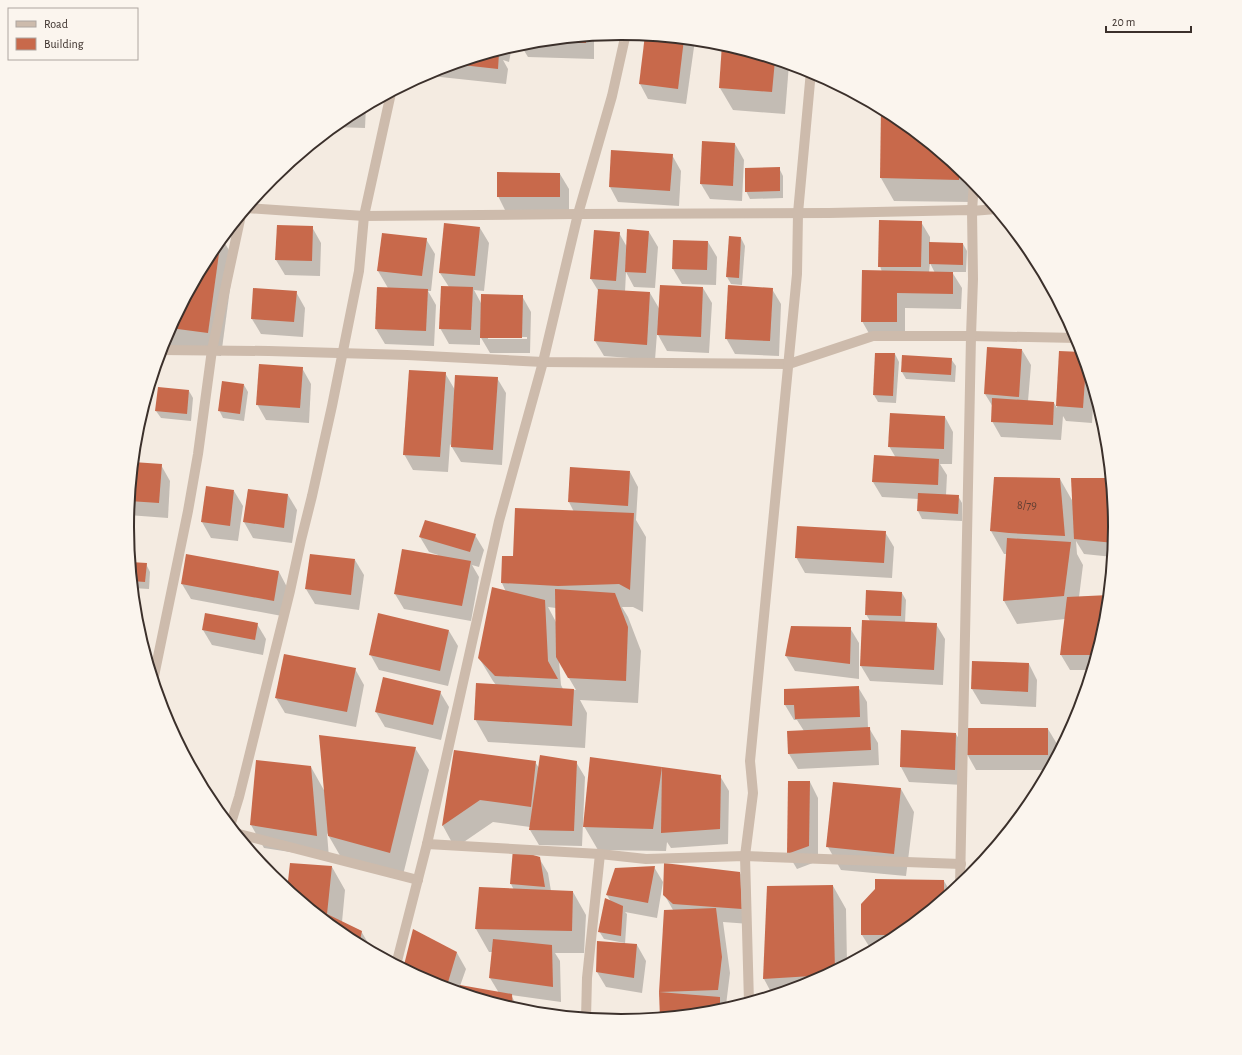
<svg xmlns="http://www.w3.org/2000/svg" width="1242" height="1055" viewBox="0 0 1242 1055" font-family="'Alegreya Sans',sans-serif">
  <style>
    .shadow { fill: #0003; fill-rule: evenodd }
    .building { fill: #c8694b }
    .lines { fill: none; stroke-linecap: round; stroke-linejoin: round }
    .minor { stroke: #cdbbac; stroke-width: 10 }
    .labels { text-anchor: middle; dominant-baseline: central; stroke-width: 3; stroke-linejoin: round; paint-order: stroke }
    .number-label { font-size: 12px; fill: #5e3e33 }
    .rim { fill: none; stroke: #3b302b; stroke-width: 2 }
  </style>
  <rect width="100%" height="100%" fill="#f4ebe1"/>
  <g class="shadow">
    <path d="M646 35 695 40 686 104 648 99 640 84Z"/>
    <path d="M594 36V59L528 57 520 44Z"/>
    <path d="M723 44 789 64 785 114 733 110 720 88Z"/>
    <path d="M512 46 509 62 503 60 508 69 506 84 431 76 429 72Z"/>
    <path d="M366 106 365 128 334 127 346 116Z"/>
    <path d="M882 109 896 116 971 178 972 180V202L894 201 881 178Z"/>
    <path d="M735 144 744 160 742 201 710 199 701 184Z"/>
    <path d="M672 155 681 171 679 206 618 202 610 187Z"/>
    <path d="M296 157 295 167 286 166Z"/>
    <path d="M779 168 783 176V198L750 199 746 191Z"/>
    <path d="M560 174 569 189V212H506L498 196Z"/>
    <path d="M921 222 930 237V243L963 244 967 251 966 272H952L962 288 961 309 905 308V337H871L862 321 882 272 880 266ZM930 263 935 273H929Z"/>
    <path d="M312 227 321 243 320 276 285 275 276 260Z"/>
    <path d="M480 228 489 243 484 291 474 290 481 303 522 296 531 312 530 353H490L480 336V345L449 344 440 328 449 287 440 273ZM488 337H527V339H488Z"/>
    <path d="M649 232 658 247 655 288 634 287 626 272 625 292 650 293 660 310 703 288 712 303 709 353 667 351 657 333 655 360 604 356 595 341 599 292 591 279 619 233 627 247Z"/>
    <path d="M383 234 426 239 435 254 431 291H428L436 305 434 346 385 344 376 329 388 288 378 271Z"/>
    <path d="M222 238 234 259 221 356 161 347 164 338 210 253Z"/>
    <path d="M741 238 745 246 742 285 731 284 727 277Z"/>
    <path d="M708 242 717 257 716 285 682 284 673 269Z"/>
    <path d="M772 289 781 304 779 356 735 354 726 338Z"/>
    <path d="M296 292 305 308 303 337 261 334 252 319Z"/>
    <path d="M1022 350 1031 365 1028 401 1054 403 1057 408 1060 352 1082 353 1094 391 1092 423 1066 421 1063 416 1061 440 1001 437 992 421 993 407 985 394Z"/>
    <path d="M895 354 899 362 896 403 878 402 874 395Z"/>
    <path d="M951 359 956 366 955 382 906 379 902 372Z"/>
    <path d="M302 368 311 384 309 423 266 420 257 404Z"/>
    <path d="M445 373 455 390 497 378 506 393 502 465 461 462 450 444 448 472 413 470 404 454Z"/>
    <path d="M244 385 248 392 244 421 223 418 219 410Z"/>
    <path d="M189 391 193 398 191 421 161 418 156 411Z"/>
    <path d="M1096 397 1103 421 1095 407Z"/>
    <path d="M945 417 953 432 952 464H940L947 475 946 495 958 496 962 503V521L922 519 918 511 919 499 882 497 873 482 896 458 889 446Z"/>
    <path d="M133 463 161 465 170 481 168 518 128 515Z"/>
    <path d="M630 472 638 487 636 520 646 537 643 612 633 607H622L628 617 641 651 638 703 580 700 587 713 585 748 488 742 475 719 496 685 493 681 479 658 506 592 502 583V557H514L574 512 569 502ZM548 607 556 608V622ZM559 661 576 690 563 689 561 685Z"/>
    <path d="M1060 479 1073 502 1111 479 1115 528 1113 557 1084 554 1076 541 1077 554 1083 565 1079 597 1109 596 1106 624 1092 670H1070L1061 655 1065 619 1017 624 1004 601 1007 554H1004L991 531Z"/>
    <path d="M248 490 288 495 297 510 292 543 253 538 244 522Z"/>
    <path d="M234 491 243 506 238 541 211 538 202 522Z"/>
    <path d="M885 532 894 547 892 578 805 573 796 557Z"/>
    <path d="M475 535 484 550 479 567 472 565 479 577 471 621 404 609 395 594 438 556V555L429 552 420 537Z"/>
    <path d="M355 560 364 575 359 610 315 604 306 589Z"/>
    <path d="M130 563 146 564 150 572 149 589 132 588Z"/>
    <path d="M279 572 287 587 282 616 191 599 182 584Z"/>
    <path d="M902 593 906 600 905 623 936 624 945 639 943 685 870 681 861 666 870 621 866 614Z"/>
    <path d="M257 624 266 639 263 655 212 645 203 630Z"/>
    <path d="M850 628 859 643V679L795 671 786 656Z"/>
    <path d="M449 631 458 646 448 686 379 670 370 654Z"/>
    <path d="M1029 664 1037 680 1036 707 981 704 972 689Z"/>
    <path d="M355 669 364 685 356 727 285 713 276 698Z"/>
    <path d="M858 687 867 702 868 728H869L878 743 879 765 798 769 789 754 788 732 804 731 797 720H794L785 705Z"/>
    <path d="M440 692 449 707 441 740 385 727 376 712Z"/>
    <path d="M1048 729 1057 744V756L1050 770H976L967 754Z"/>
    <path d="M902 731 956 734 965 749 963 785 909 782 901 767Z"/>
    <path d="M415 748 429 770 403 875 342 859 327 833 329 858 264 848 251 825 311 767 325 792Z"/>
    <path d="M455 752 535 762 539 768 576 762 585 777 582 846 539 845 530 830V827L493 822 455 848 443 826Z"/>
    <path d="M591 758 720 776 729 791 728 844 671 848 667 842 666 851 598 850 584 826Z"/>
    <path d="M810 782 818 798V861L797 869 788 854Z"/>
    <path d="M901 789 914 812 906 876 841 870 828 847Z"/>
    <path d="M539 858 548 873 551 891 573 892 586 915 584 953H555L560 961 561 1002 511 995 520 1011 460 993V987L458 992 432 984 404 970 414 930 457 953 466 969 460 986 499 993 490 978 493 952H489L476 929 514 890 511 884Z"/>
    <path d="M291 864 332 867 345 890 342 922 361 931 374 953 346 939 288 890Z"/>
    <path d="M654 867 663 882 657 918 625 912 627 914 625 944 637 945 646 961 642 993 606 987 597 972 625 943 604 939 599 931 611 902 607 895Z"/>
    <path d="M740 873 749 889 750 924 723 922 730 973 726 1005H724L727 1010 717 1013 661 1018 660 992 673 910 664 894Z"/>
    <path d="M944 881 951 893 896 939 872 951 862 935Z"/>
    <path d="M833 886 846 909 847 965 810 984 765 998V994H772L764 979 768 887Z"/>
  </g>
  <g class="building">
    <path d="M645 35 684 39 678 89 639 84Z"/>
    <path d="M586 36V43L535 42V41Z"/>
    <path d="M722 44 775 60 772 92 719 88Z"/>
    <path d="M493 52 499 53 498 69 453 64Z"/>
    <path d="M881 108 896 116 960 169 959 180 880 178Z"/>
    <path d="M702 141 735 143 733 186 700 184Z"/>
    <path d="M611 150 673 154 670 191 609 187Z"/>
    <path d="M780 167V191L745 192V168Z"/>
    <path d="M497 172 560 173V197H497Z"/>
    <path d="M879 220 922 221 921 267H878Z"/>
    <path d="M444 223 480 227 475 276 439 273Z"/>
    <path d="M277 225 313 226 312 261 275 260Z"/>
    <path d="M627 229 649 231 646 273 625 272Z"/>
    <path d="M594 230 620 232 616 281 590 279Z"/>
    <path d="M382 233 427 238 422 276 377 271Z"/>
    <path d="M729 236 741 237 739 278 726 277Z"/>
    <path d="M221 239 208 333 170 328 210 253Z"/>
    <path d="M673 240 708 241 707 270 672 269Z"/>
    <path d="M929 242 963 243V265L929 264Z"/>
    <path d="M862 270 953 272V294L897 293V322H861Z"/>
    <path d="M660 285 703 287 701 337 657 335Z"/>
    <path d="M728 285 773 288 770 341 725 339Z"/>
    <path d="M441 286 473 287 471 330 439 329Z"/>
    <path d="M377 287 428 289 426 331 375 329Z"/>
    <path d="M253 288 297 291 294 322 251 319Z"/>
    <path d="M598 289 650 292 647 345 594 341Z"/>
    <path d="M481 294 523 295 522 338H480Z"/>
    <path d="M987 347 1022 349 1019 397 984 394Z"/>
    <path d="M1059 351 1082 352 1086 365 1083 408 1056 406Z"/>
    <path d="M875 353H895L893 396 873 395Z"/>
    <path d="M902 355 952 358 951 375 901 372Z"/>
    <path d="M259 364 303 367 300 408 256 405Z"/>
    <path d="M409 370 446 372 440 457 403 455Z"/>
    <path d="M455 375 498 377 493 450 451 447Z"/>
    <path d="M222 381 244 384 240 414 218 411Z"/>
    <path d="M158 387 189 390 187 414 155 411Z"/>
    <path d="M1095 394 1099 408H1094Z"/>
    <path d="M992 398 1054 402 1053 425 991 422Z"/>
    <path d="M890 413 945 416 944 449 888 447Z"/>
    <path d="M874 455 939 459 938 485 872 482Z"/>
    <path d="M133 462 162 464 159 503 129 501Z"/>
    <path d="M570 467 630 471 628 506 568 502Z"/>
    <path d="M994 477 1060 478 1065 536 1009 533 990 531Z"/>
    <path d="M1071 478H1111L1115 528 1114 543 1074 539Z"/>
    <path d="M206 486 234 490 230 526 201 522Z"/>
    <path d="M248 489 288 494 284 528 243 522Z"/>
    <path d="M918 493 959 495 958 514 917 511Z"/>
    <path d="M515 508 634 513 630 590 619 584 558 586 501 583 502 556H513Z"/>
    <path d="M425 520 476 534 470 552 419 537Z"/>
    <path d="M797 526 886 531 884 563 795 558Z"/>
    <path d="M1007 538 1071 542 1064 596 1003 601Z"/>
    <path d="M402 549 471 561 462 606 394 594Z"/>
    <path d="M186 554 279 571 274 601 181 584Z"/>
    <path d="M310 554 355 559 351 595 305 589Z"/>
    <path d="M130 562 147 563 145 582 132 581Z"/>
    <path d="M492 587 545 600 548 661 558 679 495 676 478 658Z"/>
    <path d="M555 589 615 593 628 627 626 681 568 678 556 657Z"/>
    <path d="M866 590 902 592 901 616 865 615Z"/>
    <path d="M1109 595 1106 624 1097 655H1060L1067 597Z"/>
    <path d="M205 613 258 623 255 640 202 630Z"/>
    <path d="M378 613 449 630 440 671 369 655Z"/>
    <path d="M862 620 937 623 934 670 860 666Z"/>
    <path d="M791 626 851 627 850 664 785 656Z"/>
    <path d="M284 654 356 668 347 712 275 698Z"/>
    <path d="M972 661 1029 663 1028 692 971 689Z"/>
    <path d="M383 677 441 691 433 725 375 712Z"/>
    <path d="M476 683 574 689 572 726 474 720Z"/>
    <path d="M859 686 860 717 795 719 794 705H784V689Z"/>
    <path d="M870 727 871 750 788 754 787 731Z"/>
    <rect x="966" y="728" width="82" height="27"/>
    <path d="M901 730 956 733 955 770 900 767Z"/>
    <path d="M319 735 416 747 390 853 328 836Z"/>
    <path d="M454 750 536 761 531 807 480 800 442 826Z"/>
    <path d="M540 755 577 761 574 831 529 830Z"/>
    <path d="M590 757 662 767 653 829 583 827Z"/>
    <path d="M256 760 311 766 317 836 250 825Z"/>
    <path d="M662 767 721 775 720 829 661 833Z"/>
    <path d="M788 781H810L809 846 787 854Z"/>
    <path d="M833 782 901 788 894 854 826 847Z"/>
    <path d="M513 849 540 857 545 887 510 884Z"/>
    <path d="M290 863 332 866 327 914 362 931 359 945 346 939 287 890Z"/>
    <path d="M664 863 740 872 742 909 673 904 663 895Z"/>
    <path d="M655 866 648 903 606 895 615 868Z"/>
    <path d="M875 879 944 880V899L900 935H861V904L875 889Z"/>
    <path d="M833 885 835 971 828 975 763 979 767 886Z"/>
    <path d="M479 887 573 891 572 931 475 929Z"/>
    <path d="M605 898 623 906 621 936 598 932Z"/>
    <path d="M716 908 722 957 718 990 659 992 664 910Z"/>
    <path d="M413 929 457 952 446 989 432 984 403 969Z"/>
    <path d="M493 939 552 945 553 987 489 978Z"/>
    <path d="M597 941 637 944 634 978 596 972Z"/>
    <path d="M460 985 512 994 513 1009 459 993Z"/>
    <path d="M659 992 720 997V1012L660 1018Z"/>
    <path d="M764 993H781L764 998Z"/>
  </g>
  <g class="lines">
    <g class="minor">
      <path d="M246 208 364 216 578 214 829 213 969 210 972 211 996 209"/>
      <path d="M161 350 269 351 407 355 543 362 789 364 873 336H971L1078 338"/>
      <path d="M153 681 188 511 198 454 212 350 241 215"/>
      <path d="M230 826 239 797 290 591 301 540 312 496 332 406 359 271 364 216 391 93"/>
      <path d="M235 833 418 880"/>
      <path d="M427 844 600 854 646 859 745 856 961 864"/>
      <path d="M960 886 971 336 973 279 972 211 974 182"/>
      <path d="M396 965 427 844 499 521 543 362 578 214 612 96 626 33"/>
      <path d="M749 1003 745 856 753 793 750 761 797 274 798 213 811 71"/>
      <path d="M586 1019 587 978 600 854"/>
    </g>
  </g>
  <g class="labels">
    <g class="number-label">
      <text x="1027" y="505">8/79</text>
    </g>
  </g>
  <path d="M0 0H1242V1055H0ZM134 527a487 487 0 1 1 974 0a487 487 0 1 1-974 0Z" fill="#fbf5ee" fill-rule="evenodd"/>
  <path class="rim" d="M134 527a487 487 0 1 1 974 0a487 487 0 1 1-974 0Z"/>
  <rect x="8" y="8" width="130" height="52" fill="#fbf5ee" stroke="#aea6a0"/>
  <rect x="16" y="21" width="20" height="6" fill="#cdbbac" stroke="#aea6a0"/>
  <text x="44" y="28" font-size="12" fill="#3b302b">Road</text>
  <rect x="16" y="38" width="20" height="12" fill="#c8694b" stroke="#aea6a0"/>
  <text x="44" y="48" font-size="12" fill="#3b302b">Building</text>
  <path d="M1106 26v6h85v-6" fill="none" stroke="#3b302b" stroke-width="2"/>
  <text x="1112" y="26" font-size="12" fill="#3b302b" stroke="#fbf5ee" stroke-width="3" paint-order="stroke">20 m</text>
</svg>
